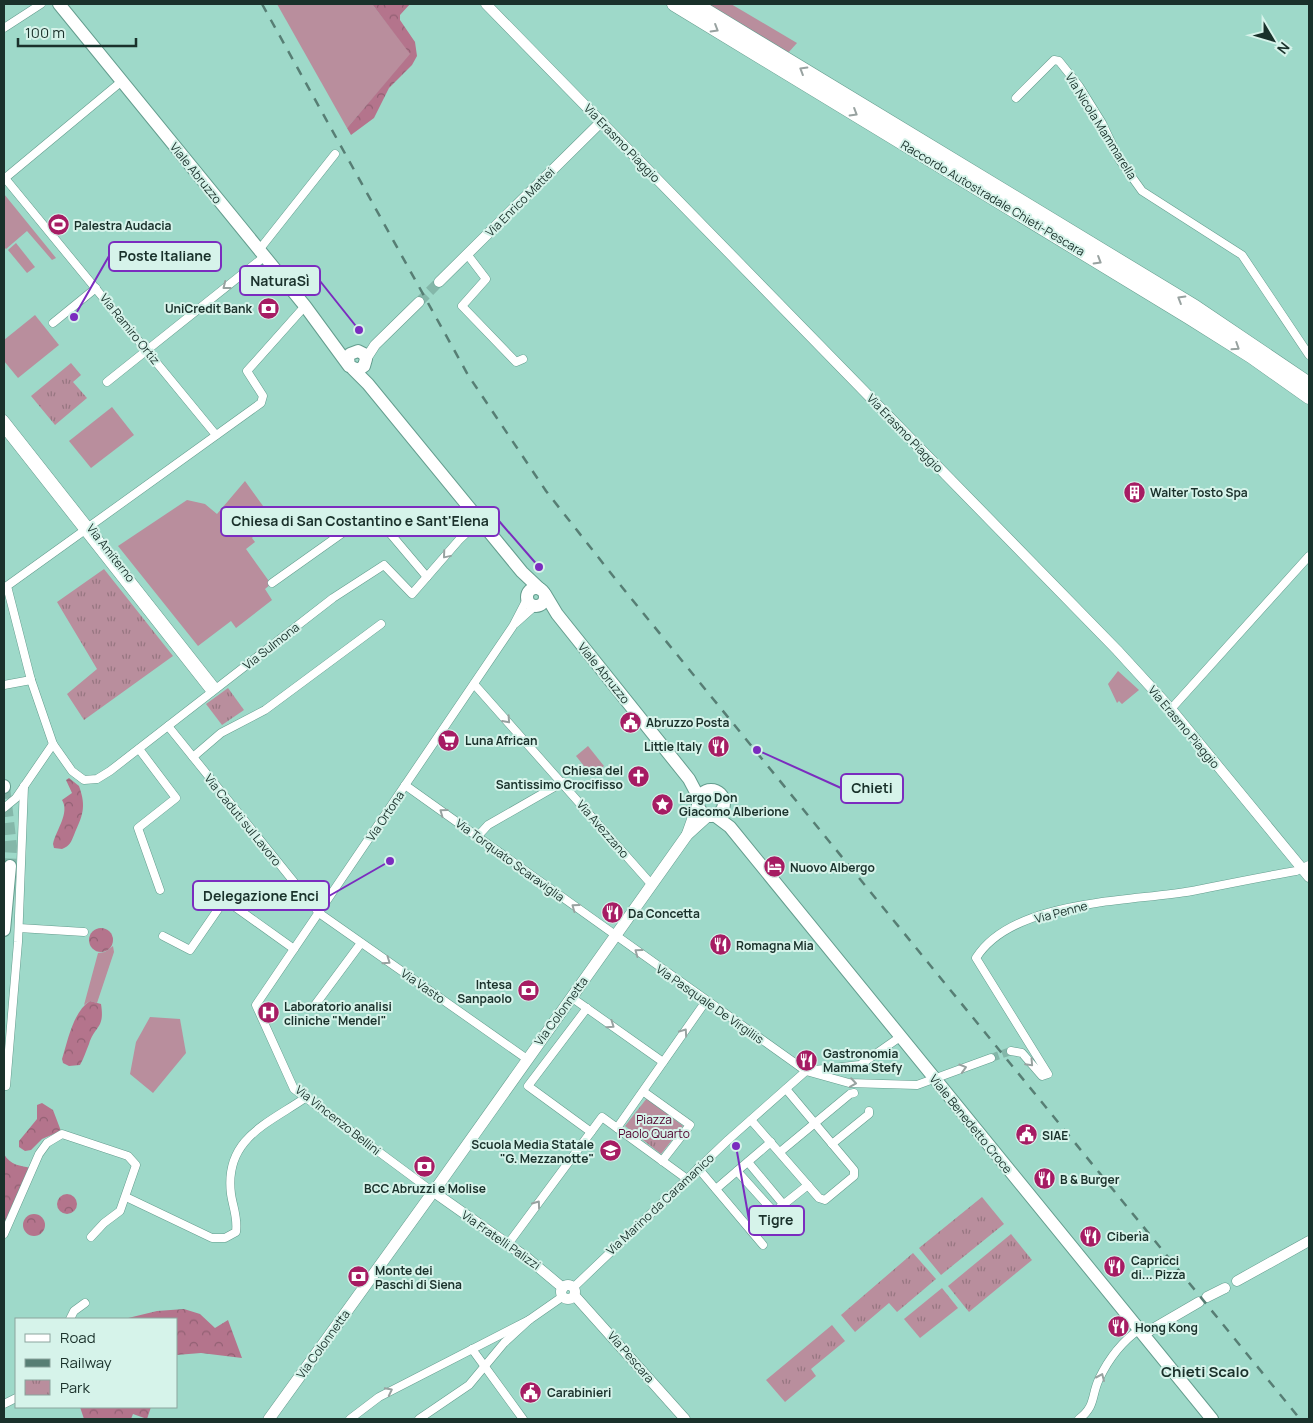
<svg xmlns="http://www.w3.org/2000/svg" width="1313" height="1423" viewBox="0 0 1313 1423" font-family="Manrope,sans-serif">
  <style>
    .grass { fill: #b98e9d }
    .forest { fill: url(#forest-crowns) }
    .park { fill: url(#park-tufts) }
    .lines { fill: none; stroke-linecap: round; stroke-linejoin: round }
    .minor-tunnel { stroke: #84b7a9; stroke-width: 8; stroke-dasharray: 8 4; stroke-linecap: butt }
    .tertiary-tunnel { stroke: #84b7a9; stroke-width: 10; stroke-dasharray: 10 5; stroke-linecap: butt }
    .trunk-tunnel { stroke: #84b7a9; stroke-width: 12; stroke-dasharray: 12 6; stroke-linecap: butt }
    .minor-casing { stroke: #649d8e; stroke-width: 9 }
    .tertiary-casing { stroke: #649d8e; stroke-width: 11 }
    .secondary-casing { stroke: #649d8e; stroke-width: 12 }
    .primary-casing { stroke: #649d8e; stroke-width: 14 }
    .trunk-casing { stroke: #649d8e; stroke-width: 14 }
    .motorway-casing { stroke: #649d8e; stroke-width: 15 }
    .minor { stroke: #fff; stroke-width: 8 }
    .tertiary { stroke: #fff; stroke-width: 10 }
    .secondary { stroke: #fff; stroke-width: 11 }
    .primary { stroke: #fff; stroke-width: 12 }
    .trunk { stroke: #fff; stroke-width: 12 }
    .motorway { stroke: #fff; stroke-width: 14 }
    .rail { stroke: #577e74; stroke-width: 2.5; stroke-dasharray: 9 9; stroke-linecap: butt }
    .oneway { stroke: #98a2a0 }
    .labels { text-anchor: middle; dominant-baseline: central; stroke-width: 4; stroke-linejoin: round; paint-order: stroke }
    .street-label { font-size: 12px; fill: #1a312b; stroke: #d6f3ea }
    .poi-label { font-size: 12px; font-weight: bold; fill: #1a312b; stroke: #d6f3ea; text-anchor: start }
    .park-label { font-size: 12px; fill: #51002c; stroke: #d6f3ea }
    .quarter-label { font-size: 15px; font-weight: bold; fill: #1a312b; stroke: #d6f3ea }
    .leader { fill: none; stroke: #7b2cbf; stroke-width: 2 }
    .callout-dot { fill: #7b2cbf; stroke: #d6f3ea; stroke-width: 2 }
    .callout { fill: #d6f3ea; stroke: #7b2cbf; stroke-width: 2 }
    .callout-label { font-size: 14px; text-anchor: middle; font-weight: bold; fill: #1a312b }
  </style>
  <defs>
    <pattern id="forest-crowns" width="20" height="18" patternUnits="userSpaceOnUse" patternTransform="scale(1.25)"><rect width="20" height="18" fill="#b4748c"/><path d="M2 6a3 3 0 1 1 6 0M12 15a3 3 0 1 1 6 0" fill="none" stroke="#926073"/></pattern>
    <pattern id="park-tufts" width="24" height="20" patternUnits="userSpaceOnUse" patternTransform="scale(1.25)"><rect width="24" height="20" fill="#b98e9d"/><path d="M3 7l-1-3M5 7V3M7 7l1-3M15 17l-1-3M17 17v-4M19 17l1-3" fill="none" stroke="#967580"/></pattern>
  </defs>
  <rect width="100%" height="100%" fill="#9ed9c9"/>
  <g class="grass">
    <path d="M277 4H372L411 54 347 128Z"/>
    <path d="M708 4H731L797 43 788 53Z"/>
    <path d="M4 194 56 258 52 260 27 231 6 249 4 247Z"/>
    <path d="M16 243 35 267 27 273 8 250Z"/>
    <path d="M35 315 59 345 18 378 4 361V340Z"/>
    <path d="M112 407 134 435 91 468 69 441Z"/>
    <path d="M245 481 271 517 252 538 255 542 246 549 271 584 265 589 272 600 236 628 231 621 198 646 118 546 187 500 205 504 217 514Z"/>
    <path d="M1118 671 1139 690 1122 704 1119 701 1117 703 1108 684Z"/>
    <path d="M588 746 604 766 592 776 576 756Z"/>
    <path d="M113 946 114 952 97 1003 90 1001 84 1005 98 953 105 952Z"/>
    <path d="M150 1017 180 1019 186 1053 153 1093 130 1074 136 1042Z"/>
  </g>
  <g class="forest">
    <path d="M372 4H410L400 15V20L415 42 417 56 412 65 389 88 374 118 351 135 347 128 410 54Z"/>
    <path d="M69 778 79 786C87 808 82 816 74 835 71 842 70 846 62 849L54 848 53 844C56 830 70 813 62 800L72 793 66 780Z"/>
    <circle cx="101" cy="940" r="12"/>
    <path d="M90 1001 101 1004C105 1029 95 1025 89 1044 86 1051 84 1058 80 1065L69 1066 63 1063 62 1059C68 1040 73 1012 90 1001Z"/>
    <path d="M42 1103 53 1110 61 1131 42 1139 31 1150 25 1151 19 1147V1141L37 1119V1105Z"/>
    <path d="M4 1154C10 1165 20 1166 32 1168L4 1230Z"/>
    <circle cx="67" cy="1204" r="10"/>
    <circle cx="34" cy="1225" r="11"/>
    <path d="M184 1309 200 1314 215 1328 228 1320 242 1358 201 1353 176 1355V1319H124L157 1311Z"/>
    <path d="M80 1407H151L147 1419 133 1414 131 1419H84Z"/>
  </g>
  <g class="park">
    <path d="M71 363 81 375 73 382 87 398 55 425 31 396Z"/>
    <path d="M104 569 173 656 84 720 67 694 97 669 57 602Z"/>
    <path d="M228 688 244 710 222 725 206 704Z"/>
    <path d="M647 1098 683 1126 661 1154 625 1126Z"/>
    <path d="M982 1197 1004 1224 941 1275 919 1248Z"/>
    <path d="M1011 1234 1032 1260 969 1312 948 1286Z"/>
    <path d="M913 1253 936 1279 897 1312 889 1303 855 1332 841 1315Z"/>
    <path d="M942 1288 958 1308 920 1338 904 1319Z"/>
    <path d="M832 1325 845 1341 811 1369 816 1376 785 1402 766 1380Z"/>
  </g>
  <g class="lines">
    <path class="minor-tunnel" d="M991 1058 1011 1051"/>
    <path class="tertiary-tunnel" d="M419 302 439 282"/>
    <path class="trunk-tunnel" d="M4 787 11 846 10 866"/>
    <defs>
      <g id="minor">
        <path d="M4 28 41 4"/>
        <path d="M1016 98 1054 60 1059 61 1079 86 1102 123 1119 159 1142 191 1242 255 1309 355"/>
        <path d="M4 177 216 435"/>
        <path d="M4 179 122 81"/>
        <path d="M259 250 335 154"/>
        <path d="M467 254 486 279 462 306 516 362 523 359"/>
        <path d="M53 323 96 288"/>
        <path d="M107 382 265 256"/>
        <path d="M4 419 216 688"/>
        <path d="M4 429 211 692"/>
        <path d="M90 526 261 403 263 396 247 371 305 306"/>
        <path d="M85 530 7 586 31 680 53 744 72 771 84 780 97 779 110 771 333 598 384 565 412 594 459 540 480 520"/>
        <path d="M272 583 372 512 427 577"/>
        <path d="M516 623 535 606"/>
        <path d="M474 684 652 885"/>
        <path d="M4 685 31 680"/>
        <path d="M1171 709 1309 556"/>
        <path d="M168 726 319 913 527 1059"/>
        <path d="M139 749 176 798 138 828 160 890"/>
        <path d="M193 757 221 733 265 710 381 624"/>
        <path d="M405 785 806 1071 849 1083 917 1085 991 1058"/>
        <path d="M4 808 16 798 53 744"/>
        <path d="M477 837 488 825 563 782"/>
        <path d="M19 928 84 932"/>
        <path d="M163 936 190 950 221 905 231 904 294 949"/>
        <path d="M571 997 663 1062"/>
        <path d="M315 1005 361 943"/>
        <path d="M587 1008 528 1086 591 1132"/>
        <path d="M1011 1051 1022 1053 1042 1076 1048 1074 976 958C1013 899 1131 902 1192 891 1227 884 1261 877 1296 871L1309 865"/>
        <path d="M6 1086 18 942 24 786"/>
        <path d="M644 1092 690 1125 662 1161"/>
        <path d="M751 1120 819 1198 825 1200 854 1176V1170L786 1089"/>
        <path d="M617 1128 706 1001"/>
        <path d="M832 1144 869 1114V1111"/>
        <path d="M780 1152 850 1094 854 1093"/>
        <path d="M748 1162 783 1204"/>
        <path d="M698 1168 763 1245"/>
        <path d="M737 1171 771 1142"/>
        <path d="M429 1189 294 1089 256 1005 513 626 527 599"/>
        <path d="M716 1189 737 1171 774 1212 808 1185"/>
        <path d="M126 1197 212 1238H225L236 1232C238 1217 233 1208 231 1194 224 1139 267 1124 305 1098"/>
        <path d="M752 1231 774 1212"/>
        <path d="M4 1234 39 1154 47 1143 62 1134 128 1156 136 1165 120 1211 104 1223 91 1237"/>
        <path d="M508 1244 602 1117 687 1179"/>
        <path d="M574 1287 728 1140 806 1071 860 1065 900 1037"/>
        <path d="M70 1319 74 1311 85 1303"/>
        <path d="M472 1349 523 1419"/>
        <path d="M4 1404 16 1398"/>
        <path d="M350 1419 379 1397 529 1320"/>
        <path d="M419 1419 469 1385 504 1343 529 1320 562 1297"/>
        <path d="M1079 1419C1096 1406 1091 1396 1099 1379 1109 1358 1121 1342 1140 1329"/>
      </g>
      <g id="tertiary">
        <path d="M486 4 1117 650 1171 709 1309 877"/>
        <path d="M439 282 601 122"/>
        <path d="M366 359 375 345 419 302"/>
        <path d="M438 1195 526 1257 563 1288"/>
        <path d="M1237 1281 1309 1241"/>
        <circle cx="568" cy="1292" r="7"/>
        <path d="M575 1296 685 1419"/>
        <path d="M1207 1297 1225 1288"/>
        <path d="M1144 1334 1199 1302"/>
      </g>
      <g id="secondary">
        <path d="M687 835 698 804"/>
        <path d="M437 1187 687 835 709 815"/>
        <path d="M269 1419 430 1196"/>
      </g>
      <g id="primary">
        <path d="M59 4 305 306 349 366 358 370 364 366 366 359 364 354 358 351 350 354 348 358 349 366"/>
        <path d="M353 369 368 384 522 572 540 589"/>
        <circle cx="536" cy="597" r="9"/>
        <path d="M545 594 557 614 689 779 699 798"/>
        <circle cx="711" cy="803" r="13"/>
        <path d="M714 815 730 827 1212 1419"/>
      </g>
      <g id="trunk">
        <path d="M4 786V787"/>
        <path d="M4 930 10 866"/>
      </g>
      <g id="motorway">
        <path d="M674 4 1189 317 1251 356 1309 397"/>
        <path d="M695 4 1195 307 1309 384"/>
      </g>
    </defs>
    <use href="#minor" class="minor-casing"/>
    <use href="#tertiary" class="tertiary-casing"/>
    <use href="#secondary" class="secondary-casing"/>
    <use href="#primary" class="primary-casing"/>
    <use href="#trunk" class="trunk-casing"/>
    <use href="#motorway" class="motorway-casing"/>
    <use href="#minor" class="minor"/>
    <use href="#tertiary" class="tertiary"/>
    <use href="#secondary" class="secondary"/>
    <use href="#primary" class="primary"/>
    <use href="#trunk" class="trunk"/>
    <use href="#motorway" class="motorway"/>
    <path class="rail" d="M262 4 468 375 546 491 617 581 1300 1419"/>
  </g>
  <defs><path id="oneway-chevron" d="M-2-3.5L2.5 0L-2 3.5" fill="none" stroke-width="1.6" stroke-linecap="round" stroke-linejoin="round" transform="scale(1.25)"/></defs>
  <g class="oneway">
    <use href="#oneway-chevron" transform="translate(715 29) rotate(31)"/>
    <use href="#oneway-chevron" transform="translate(803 70) rotate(-149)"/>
    <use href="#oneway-chevron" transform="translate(854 113) rotate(31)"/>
    <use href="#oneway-chevron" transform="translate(1098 261) rotate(31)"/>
    <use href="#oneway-chevron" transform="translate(226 286) rotate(142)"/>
    <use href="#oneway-chevron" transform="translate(1181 299) rotate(-149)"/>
    <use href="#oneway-chevron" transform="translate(1236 347) rotate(33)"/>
    <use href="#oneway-chevron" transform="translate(446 555) rotate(130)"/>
    <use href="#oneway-chevron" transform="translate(507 720) rotate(48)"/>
    <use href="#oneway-chevron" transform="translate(443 812) rotate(-144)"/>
    <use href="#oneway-chevron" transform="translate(575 907) rotate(-144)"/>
    <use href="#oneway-chevron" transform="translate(638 952) rotate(-144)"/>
    <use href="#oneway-chevron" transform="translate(387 961) rotate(35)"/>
    <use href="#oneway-chevron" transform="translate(611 1025) rotate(35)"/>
    <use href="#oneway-chevron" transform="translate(684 1032) rotate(-55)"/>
    <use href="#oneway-chevron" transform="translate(1030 1063) rotate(47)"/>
    <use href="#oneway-chevron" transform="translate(963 1068) rotate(-17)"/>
    <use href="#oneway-chevron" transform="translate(853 1083) rotate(8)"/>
    <use href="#oneway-chevron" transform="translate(537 1204) rotate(-54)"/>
    <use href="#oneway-chevron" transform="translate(1101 1377) rotate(-66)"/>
    <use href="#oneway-chevron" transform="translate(389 1391) rotate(-27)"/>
  </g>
  <defs>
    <symbol id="stadium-disc" viewBox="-11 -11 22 22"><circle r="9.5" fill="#a61c63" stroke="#d6f3ea"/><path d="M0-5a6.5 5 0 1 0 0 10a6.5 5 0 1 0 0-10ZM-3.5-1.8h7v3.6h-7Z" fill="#fff"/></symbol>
    <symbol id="bank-disc" viewBox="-11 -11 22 22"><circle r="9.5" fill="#a61c63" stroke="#d6f3ea"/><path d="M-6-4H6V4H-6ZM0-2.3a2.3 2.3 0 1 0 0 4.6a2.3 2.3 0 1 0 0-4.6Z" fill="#fff"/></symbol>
    <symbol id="building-disc" viewBox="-11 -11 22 22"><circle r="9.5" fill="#a61c63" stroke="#d6f3ea"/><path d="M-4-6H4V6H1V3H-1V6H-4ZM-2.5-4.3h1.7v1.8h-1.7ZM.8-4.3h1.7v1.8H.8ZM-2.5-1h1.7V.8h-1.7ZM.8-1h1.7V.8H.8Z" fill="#fff"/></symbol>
    <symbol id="civic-disc" viewBox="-11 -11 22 22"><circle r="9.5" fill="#a61c63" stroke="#d6f3ea"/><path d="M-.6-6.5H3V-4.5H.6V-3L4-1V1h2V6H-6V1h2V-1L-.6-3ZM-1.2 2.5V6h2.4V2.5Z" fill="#fff"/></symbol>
    <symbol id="supermarket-disc" viewBox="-11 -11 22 22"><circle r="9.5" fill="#a61c63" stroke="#d6f3ea"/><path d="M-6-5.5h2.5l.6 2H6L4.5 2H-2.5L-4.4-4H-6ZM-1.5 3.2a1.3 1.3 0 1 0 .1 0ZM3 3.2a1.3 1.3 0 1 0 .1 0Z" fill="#fff"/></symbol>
    <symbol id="restaurant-disc" viewBox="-11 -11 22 22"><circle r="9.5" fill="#a61c63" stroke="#d6f3ea"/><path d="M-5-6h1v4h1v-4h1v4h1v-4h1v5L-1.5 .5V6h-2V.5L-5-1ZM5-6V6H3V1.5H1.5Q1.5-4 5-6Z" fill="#fff"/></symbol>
    <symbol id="church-disc" viewBox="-11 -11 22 22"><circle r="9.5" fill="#a61c63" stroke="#d6f3ea"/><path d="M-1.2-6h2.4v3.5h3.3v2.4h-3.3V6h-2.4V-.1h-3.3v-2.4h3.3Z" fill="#fff"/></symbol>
    <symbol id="sight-disc" viewBox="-11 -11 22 22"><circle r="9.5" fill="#a61c63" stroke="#d6f3ea"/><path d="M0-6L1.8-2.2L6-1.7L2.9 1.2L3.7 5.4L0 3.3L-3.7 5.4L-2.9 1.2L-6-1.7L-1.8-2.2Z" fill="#fff"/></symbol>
    <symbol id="hotel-disc" viewBox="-11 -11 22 22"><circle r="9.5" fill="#a61c63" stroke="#d6f3ea"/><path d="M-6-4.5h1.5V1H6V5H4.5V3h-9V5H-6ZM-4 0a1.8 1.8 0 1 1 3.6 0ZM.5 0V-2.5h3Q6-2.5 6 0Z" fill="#fff"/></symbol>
    <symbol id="hospital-disc" viewBox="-11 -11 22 22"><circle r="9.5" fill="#a61c63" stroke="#d6f3ea"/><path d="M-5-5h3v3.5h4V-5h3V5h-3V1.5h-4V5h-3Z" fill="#fff"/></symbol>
    <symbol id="school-disc" viewBox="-11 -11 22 22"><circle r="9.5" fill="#a61c63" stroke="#d6f3ea"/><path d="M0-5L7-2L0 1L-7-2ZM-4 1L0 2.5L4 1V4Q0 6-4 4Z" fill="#fff"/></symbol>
  </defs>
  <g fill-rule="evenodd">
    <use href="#stadium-disc" x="46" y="212" width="25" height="25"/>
    <use href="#bank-disc" x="256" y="296" width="25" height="25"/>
    <use href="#building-disc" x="1122" y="480" width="25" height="25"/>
    <use href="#civic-disc" x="618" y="710" width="25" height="25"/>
    <use href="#supermarket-disc" x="436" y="728" width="25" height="25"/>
    <use href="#restaurant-disc" x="706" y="734" width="25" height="25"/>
    <use href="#church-disc" x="626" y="764" width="25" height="25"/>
    <use href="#sight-disc" x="650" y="792" width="25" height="25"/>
    <use href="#hotel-disc" x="762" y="854" width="25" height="25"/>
    <use href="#restaurant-disc" x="600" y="900" width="25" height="25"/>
    <use href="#restaurant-disc" x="708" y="932" width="25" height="25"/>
    <use href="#bank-disc" x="516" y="978" width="25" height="25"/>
    <use href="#hospital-disc" x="256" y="1000" width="25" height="25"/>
    <use href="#restaurant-disc" x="794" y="1048" width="25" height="25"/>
    <use href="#civic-disc" x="1014" y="1122" width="25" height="25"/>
    <use href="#school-disc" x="598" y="1138" width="25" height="25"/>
    <use href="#bank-disc" x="412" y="1154" width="25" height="25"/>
    <use href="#restaurant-disc" x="1032" y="1166" width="25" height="25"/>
    <use href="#restaurant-disc" x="1078" y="1224" width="25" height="25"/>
    <use href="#restaurant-disc" x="1102" y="1254" width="25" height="25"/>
    <use href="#bank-disc" x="346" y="1264" width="25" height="25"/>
    <use href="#restaurant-disc" x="1106" y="1314" width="25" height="25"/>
    <use href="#civic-disc" x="518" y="1380" width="25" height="25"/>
  </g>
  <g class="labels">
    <g class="street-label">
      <text transform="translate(1101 126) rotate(58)">Via Nicola Mammarella</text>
      <text transform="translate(622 143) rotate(46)">Via Erasmo Piaggio</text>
      <text transform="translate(196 173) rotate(51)">Viale Abruzzo</text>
      <text transform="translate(993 198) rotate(31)">Raccordo Autostradale Chieti-Pescara</text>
      <text transform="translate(520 202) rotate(-45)">Via Enrico Mattei</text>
      <text transform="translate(130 329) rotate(51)">Via Ramiro Ortiz</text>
      <text transform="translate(905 433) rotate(46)">Via Erasmo Piaggio</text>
      <text transform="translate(111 553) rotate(52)">Via Amiterno</text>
      <text transform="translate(271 646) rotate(-38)">Via Sulmona</text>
      <text transform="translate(604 673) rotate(51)">Viale Abruzzo</text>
      <text transform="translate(1184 727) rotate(50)">Via Erasmo Piaggio</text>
      <text transform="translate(385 816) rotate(-56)">Via Ortona</text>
      <text transform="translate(243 820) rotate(51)">Via Caduti sul Lavoro</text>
      <text transform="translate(603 829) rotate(49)">Via Avezzano</text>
      <text transform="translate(510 860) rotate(36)">Via Torquato Scaraviglia</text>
      <text transform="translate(1061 912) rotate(-15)">Via Penne</text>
      <text transform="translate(423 986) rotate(35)">Via Vasto</text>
      <text transform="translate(710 1004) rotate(35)">Via Pasquale De Virgiliis</text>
      <text transform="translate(561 1011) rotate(-54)">Via Colonnetta</text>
      <text transform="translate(338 1120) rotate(38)">Via Vincenzo Bellini</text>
      <text transform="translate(971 1124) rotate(51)">Viale Benedetto Croce</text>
      <text transform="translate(660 1204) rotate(-43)">Via Marino da Caramanico</text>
      <text transform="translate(501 1240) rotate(35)">Via Fratelli Palizzi</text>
      <text transform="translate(323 1344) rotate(-54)">Via Colonnetta</text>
      <text transform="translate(631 1357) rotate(49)">Via Pescara</text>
    </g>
    <g class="poi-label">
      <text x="74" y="225">Palestra Audacia</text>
      <text x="252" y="308" text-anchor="end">UniCredit Bank</text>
      <text x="1150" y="492">Walter Tosto Spa</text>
      <text x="646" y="722">Abruzzo Posta</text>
      <text x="465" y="740">Luna African</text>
      <text x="702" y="746" text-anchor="end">Little Italy</text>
      <text x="623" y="770" text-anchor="end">Chiesa del<tspan x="623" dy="14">Santissimo Crocifisso</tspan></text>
      <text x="679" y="797">Largo Don<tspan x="679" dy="14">Giacomo Alberione</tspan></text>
      <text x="790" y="867">Nuovo Albergo</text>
      <text x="628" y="913">Da Concetta</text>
      <text x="736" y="945">Romagna Mia</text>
      <text x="512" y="984" text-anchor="end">Intesa<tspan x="512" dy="14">Sanpaolo</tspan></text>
      <text x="284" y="1006">Laboratorio analisi<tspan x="284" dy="14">cliniche "Mendel"</tspan></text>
      <text x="823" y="1053">Gastronomia<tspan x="823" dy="14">Mamma Stefy</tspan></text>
      <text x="1042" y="1135">SIAE</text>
      <text x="594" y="1144" text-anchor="end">Scuola Media Statale<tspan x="594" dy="14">"G. Mezzanotte"</tspan></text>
      <text x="1060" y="1179">B &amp; Burger</text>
      <text x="425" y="1188" text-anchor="middle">BCC Abruzzi e Molise</text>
      <text x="1107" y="1236">Ciberìa</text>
      <text x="1131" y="1260">Capricci<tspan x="1131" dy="14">di... Pizza</tspan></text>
      <text x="375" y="1270">Monte dei<tspan x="375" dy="14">Paschi di Siena</tspan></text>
      <text x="1135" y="1327">Hong Kong</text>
      <text x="547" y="1392">Carabinieri</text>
    </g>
    <g class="park-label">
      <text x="654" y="1119">Piazza<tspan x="654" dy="14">Paolo Quarto</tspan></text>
    </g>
    <g class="quarter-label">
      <text x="1205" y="1371">Chieti Scalo</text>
    </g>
  </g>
  <path class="leader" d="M74 317L109 256M359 330L320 281M539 567L499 521M757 750L841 788M390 861L329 896M736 1146L749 1220"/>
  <g class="callout-dot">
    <circle cx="74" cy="317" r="5"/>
    <circle cx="359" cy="330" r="5"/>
    <circle cx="539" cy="567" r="5"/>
    <circle cx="757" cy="750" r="5"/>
    <circle cx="390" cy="861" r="5"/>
    <circle cx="736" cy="1146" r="5"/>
  </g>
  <g class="callout">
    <rect x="109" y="242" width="112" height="29" rx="5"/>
    <rect x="240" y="266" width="80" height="29" rx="5"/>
    <rect x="221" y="507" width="278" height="29" rx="5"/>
    <rect x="841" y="774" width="62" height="29" rx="5"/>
    <rect x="193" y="881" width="136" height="29" rx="5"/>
    <rect x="749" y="1206" width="55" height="29" rx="5"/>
  </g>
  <g class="callout-label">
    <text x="165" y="261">Poste Italiane</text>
    <text x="280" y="286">NaturaSì</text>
    <text x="360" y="526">Chiesa di San Costantino e Sant'Elena</text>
    <text x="872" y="793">Chieti</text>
    <text x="261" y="901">Delegazione Enci</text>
    <text x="776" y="1225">Tigre</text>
  </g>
  <rect width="1313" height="1423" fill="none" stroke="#1a312b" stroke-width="10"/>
  <rect x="15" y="1318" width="162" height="90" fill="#d6f3ea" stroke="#8ba59e"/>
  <rect x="25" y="1334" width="25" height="8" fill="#ffffff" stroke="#8ba59e"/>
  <text x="60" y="1343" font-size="15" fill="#1a312b">Road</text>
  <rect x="25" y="1359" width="25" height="8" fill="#577e74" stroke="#8ba59e"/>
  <text x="60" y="1368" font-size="15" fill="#1a312b">Railway</text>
  <rect x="25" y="1380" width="25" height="15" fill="url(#park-tufts)" stroke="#8ba59e"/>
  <text x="60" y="1393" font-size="15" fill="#1a312b">Park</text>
  <g transform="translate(1273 40) rotate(128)" stroke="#d6f3ea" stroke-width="4" paint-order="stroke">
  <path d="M0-4L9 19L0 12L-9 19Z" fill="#1a312b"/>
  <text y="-8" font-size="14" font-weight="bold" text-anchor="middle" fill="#1a312b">N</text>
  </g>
  <path d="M18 38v8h118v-8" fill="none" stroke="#1a312b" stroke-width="2.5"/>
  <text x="25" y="38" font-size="15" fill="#1a312b" stroke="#d6f3ea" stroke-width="4" paint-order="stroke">100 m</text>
</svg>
